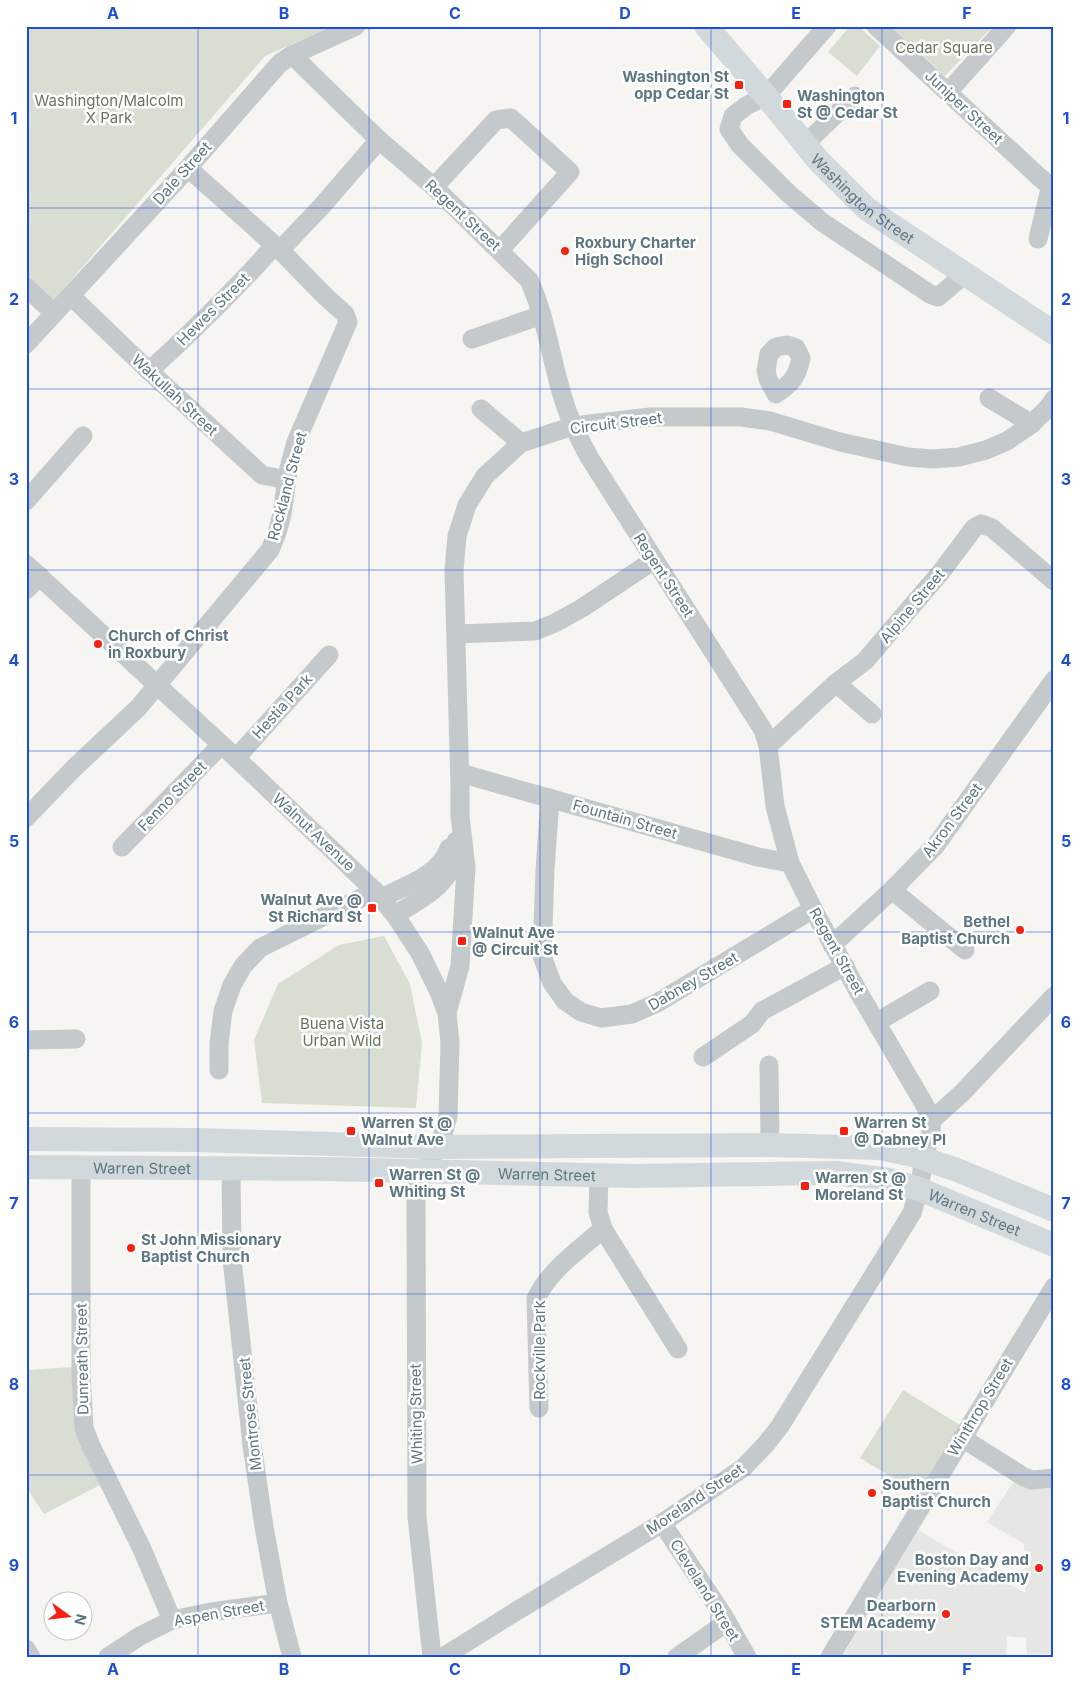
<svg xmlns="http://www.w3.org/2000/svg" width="1080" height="1683" viewBox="0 0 1080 1683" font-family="Inter,sans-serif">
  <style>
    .built { fill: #e6e6e5 }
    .green { fill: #d8ded2 }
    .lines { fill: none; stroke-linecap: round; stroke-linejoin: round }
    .minor { stroke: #c4c9cc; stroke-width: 19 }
    .major { stroke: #d2d9dc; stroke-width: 24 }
    .grid { fill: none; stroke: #1d4ed8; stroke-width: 1; stroke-opacity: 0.55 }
    .poi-dot { fill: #f62011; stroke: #fff; stroke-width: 2 }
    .labels { text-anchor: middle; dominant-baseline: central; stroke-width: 5; stroke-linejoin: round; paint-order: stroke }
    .park-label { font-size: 15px; fill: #66775d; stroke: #fff }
    .poi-label { font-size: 15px; font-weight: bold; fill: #5d7680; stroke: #fff; text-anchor: start }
    .street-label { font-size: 15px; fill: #5d7680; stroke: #fff }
    .neatline { fill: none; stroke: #1d4ed8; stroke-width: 2 }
    .grid-label { font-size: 16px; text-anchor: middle; font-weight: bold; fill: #1d4ed8 }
  </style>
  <rect width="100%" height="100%" fill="#f6f5f1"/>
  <path class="built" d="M1014 1481 1026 1487 1036 1489H1044L1054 1486V1653L1027 1654 1026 1638 1007 1636 1006 1657H842L918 1530 1025 1593 1024 1544 987 1522Z"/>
  <g class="green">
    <path d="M26 26H333L265 56 54 300 26 275Z"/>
    <path d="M850 26H858L880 46 857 76 828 52Z"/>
    <path d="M890 26H993L945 76Z"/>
    <path d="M384 936 410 984 422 1043 416 1108 262 1103 254 1040 278 984 339 945Z"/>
    <path d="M73 1367 78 1434 86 1457 100 1485 44 1514 26 1487V1370Z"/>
    <path d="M903 1390 960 1425 918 1493 860 1458Z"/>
  </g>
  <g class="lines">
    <g class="minor">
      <path d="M827 26 766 96 746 106 733 116 729 129 740 145 789 194 822 222 930 294 938 297 965 274"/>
      <path d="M876 26 1037 175 1045 182 1054 186"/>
      <path d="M292 55 379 140 434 187 529 280C546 317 551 359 563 398 569 419 579 438 589 457L763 730 768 746 775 806 790 863 813 909 859 993 923 1102 932 1120 931 1132 924 1159 919 1189 912 1213 780 1426 766 1444 743 1468 662 1523 515 1612 443 1657"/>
      <path d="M948 92 1007 26"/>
      <path d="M805 144 855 96"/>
      <path d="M434 187 496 120 511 118 570 172 500 250"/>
      <path d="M1038 239 1051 185"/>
      <path d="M280 250 321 207 379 140"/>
      <path d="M26 287 54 313"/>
      <path d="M71 296 149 371 262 475 287 480"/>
      <path d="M472 339 542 315"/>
      <path d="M26 344 188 168 280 63 292 55 356 26"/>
      <path d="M787 345 796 348 801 358C797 377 792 383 776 394L768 379 766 370 769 354 776 347Z"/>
      <path d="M149 371C193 331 235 290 275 245"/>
      <path d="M989 398 1032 424"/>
      <path d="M481 409 521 443"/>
      <path d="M26 501 83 436"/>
      <path d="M26 564 236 758 375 891 395 915 420 953 439 992 447 1013 450 1043 448 1116 443 1134 417 1186 416 1199 417 1517 432 1657"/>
      <path d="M26 590 40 576"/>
      <path d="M457 634 535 631 555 623 582 608 654 560"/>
      <path d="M836 683 872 714"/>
      <path d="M768 746 836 683 865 661 941 572 974 528 981 524 992 528 1054 581"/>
      <path d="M236 758 329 655"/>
      <path d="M460 773 758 857 790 863"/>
      <path d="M550 798 545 870 542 956 552 983 565 1001 581 1012 601 1018 632 1014 657 1003 813 909"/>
      <path d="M26 818 73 769 138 708 270 550 277 533 282 514 288 472 296 442 348 322 345 314 326 297 280 250 188 168"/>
      <path d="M122 847 221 745"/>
      <path d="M892 890 965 950"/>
      <path d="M381 898C405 886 439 876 449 848"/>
      <path d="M395 915C414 903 442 890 451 868 455 860 455 849 456 841"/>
      <path d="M832 945 892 890 936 845 1054 680"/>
      <path d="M447 1013 460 966 466 867 460 816V788L454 570 457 536 467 505 485 476 521 443 573 426 650 417H741L770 421 840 442 908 457 933 459 959 457 986 450 1007 441 1029 426 1047 409 1054 399"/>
      <path d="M877 1022 930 991"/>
      <path d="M26 1040 76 1039"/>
      <path d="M703 1057 752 1024 762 1011 845 966"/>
      <path d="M769 1065 770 1145"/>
      <path d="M219 1070V1043L223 1011 232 985 243 966 260 948 375 891"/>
      <path d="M932 1120 962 1093 1054 996"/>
      <path d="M81 1168V1373L84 1428 91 1446 142 1549 172 1620"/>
      <path d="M231 1168 232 1259 252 1445 264 1527 278 1603 292 1657"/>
      <path d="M599 1175 598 1212 603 1229 678 1349"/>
      <path d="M539 1408 536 1299C549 1270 579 1250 603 1229"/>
      <path d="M962 1438 1024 1477 1032 1480 1054 1478"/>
      <path d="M662 1523 723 1615 747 1657"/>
      <path d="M26 1649 31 1657"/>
      <path d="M108 1657 140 1636 172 1620 211 1612 278 1603"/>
      <path d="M677 1657 727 1622"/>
      <path d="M830 1657 1054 1287"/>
    </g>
    <g class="major">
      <path id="s1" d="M706 26 766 96 818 160 867 209 1054 333"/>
      <path d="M26 1139 197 1140 436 1147 770 1145 880 1148 913 1155 957 1170 1054 1210"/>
      <path id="s2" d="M26 1167 325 1169 634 1176 836 1173 889 1180 919 1189 1054 1245"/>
    </g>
  </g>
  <path class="grid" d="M198 26V1657M369 26V1657M540 26V1657M711 26V1657M882 26V1657M26 208H1054M26 389H1054M26 570H1054M26 751H1054M26 932H1054M26 1113H1054M26 1294H1054M26 1475H1054"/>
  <g class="poi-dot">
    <rect x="734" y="80" width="10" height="10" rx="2.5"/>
    <rect x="782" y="99" width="10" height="10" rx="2.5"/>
    <circle cx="565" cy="251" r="5"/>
    <circle cx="98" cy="644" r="5"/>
    <rect x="367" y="903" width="10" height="10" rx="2.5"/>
    <circle cx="1020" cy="930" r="5"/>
    <rect x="457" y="936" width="10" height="10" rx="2.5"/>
    <rect x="346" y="1126" width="10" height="10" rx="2.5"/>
    <rect x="839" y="1126" width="10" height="10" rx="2.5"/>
    <rect x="374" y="1178" width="10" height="10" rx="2.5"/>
    <rect x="800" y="1181" width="10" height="10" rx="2.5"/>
    <circle cx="131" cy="1248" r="5"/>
    <circle cx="872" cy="1493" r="5"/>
    <circle cx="1039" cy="1568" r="5"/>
    <circle cx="946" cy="1614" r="5"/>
  </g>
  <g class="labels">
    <g class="park-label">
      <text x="944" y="47">Cedar Square</text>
      <text x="109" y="100">Washington/Malcolm<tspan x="109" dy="17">X Park</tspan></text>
      <text x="342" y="1023">Buena Vista<tspan x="342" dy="17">Urban Wild</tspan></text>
    </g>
    <g class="poi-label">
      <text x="729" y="76" text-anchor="end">Washington St<tspan x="729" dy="17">opp Cedar St</tspan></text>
      <text x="797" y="95">Washington<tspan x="797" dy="17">St @ Cedar St</tspan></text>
      <text x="575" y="242">Roxbury Charter<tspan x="575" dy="17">High School</tspan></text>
      <text x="108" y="635">Church of Christ<tspan x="108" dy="17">in Roxbury</tspan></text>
      <text x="362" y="899" text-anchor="end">Walnut Ave @<tspan x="362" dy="17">St Richard St</tspan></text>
      <text x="1010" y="921" text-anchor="end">Bethel<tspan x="1010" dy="17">Baptist Church</tspan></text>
      <text x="472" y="932">Walnut Ave<tspan x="472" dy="17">@ Circuit St</tspan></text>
      <text x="361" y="1122">Warren St @<tspan x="361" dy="17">Walnut Ave</tspan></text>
      <text x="854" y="1122">Warren St<tspan x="854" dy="17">@ Dabney Pl</tspan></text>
      <text x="389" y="1174">Warren St @<tspan x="389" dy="17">Whiting St</tspan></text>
      <text x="815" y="1177">Warren St @<tspan x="815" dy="17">Moreland St</tspan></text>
      <text x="141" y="1239">St John Missionary<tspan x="141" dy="17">Baptist Church</tspan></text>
      <text x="882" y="1484">Southern<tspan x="882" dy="17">Baptist Church</tspan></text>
      <text x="1029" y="1559" text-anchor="end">Boston Day and<tspan x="1029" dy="17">Evening Academy</tspan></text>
      <text x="936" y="1605" text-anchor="end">Dearborn<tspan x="936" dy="17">STEM Academy</tspan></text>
    </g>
    <g class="street-label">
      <text transform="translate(964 107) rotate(43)">Juniper Street</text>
      <text transform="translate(182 173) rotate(-48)">Dale Street</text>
      <text stroke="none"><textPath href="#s1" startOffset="234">Washington Street</textPath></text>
      <text transform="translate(463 215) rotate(43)">Regent Street</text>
      <text transform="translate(213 309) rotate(-45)">Hewes Street</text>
      <text transform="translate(175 395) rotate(43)">Wakullah Street</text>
      <text transform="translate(616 423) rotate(-7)">Circuit Street</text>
      <text transform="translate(287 486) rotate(-75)">Rockland Street</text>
      <text transform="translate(664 575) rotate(57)">Regent Street</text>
      <text transform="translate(912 606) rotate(-50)">Alpine Street</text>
      <text transform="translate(282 706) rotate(-48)">Hestia Park</text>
      <text transform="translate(172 796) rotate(-46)">Fenno Street</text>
      <text transform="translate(625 819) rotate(16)">Fountain Street</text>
      <text transform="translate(952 820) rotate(-53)">Akron Street</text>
      <text transform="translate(314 832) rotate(43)">Walnut Avenue</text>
      <text transform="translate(837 951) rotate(61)">Regent Street</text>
      <text transform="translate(693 981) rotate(-30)">Dabney Street</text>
      <text stroke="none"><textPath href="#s2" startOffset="116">Warren Street</textPath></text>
      <text stroke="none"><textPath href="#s2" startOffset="521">Warren Street</textPath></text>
      <text stroke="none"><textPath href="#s2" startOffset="955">Warren Street</textPath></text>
      <text transform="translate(539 1350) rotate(-90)">Rockville Park</text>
      <text transform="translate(82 1359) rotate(-91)">Dunreath Street</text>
      <text transform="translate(980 1407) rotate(-59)">Winthrop Street</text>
      <text transform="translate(250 1414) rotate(-96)">Montrose Street</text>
      <text transform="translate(416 1414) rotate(-91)">Whiting Street</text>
      <text transform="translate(695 1499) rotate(-34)">Moreland Street</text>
      <text transform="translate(705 1590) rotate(58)">Cleveland Street</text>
      <text transform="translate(219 1613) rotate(-10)">Aspen Street</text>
    </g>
  </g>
  <rect width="1080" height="1683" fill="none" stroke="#ffffff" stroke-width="55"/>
  <g transform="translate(68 1616) rotate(105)"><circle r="24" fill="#ffffff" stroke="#bec8cc"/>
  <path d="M0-4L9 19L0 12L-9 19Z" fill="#f62011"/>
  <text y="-8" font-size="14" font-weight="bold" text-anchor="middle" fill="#5d7680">N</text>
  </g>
  <rect x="28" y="28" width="1024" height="1628" class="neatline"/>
  <g class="grid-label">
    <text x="113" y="19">A</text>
    <text x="284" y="19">B</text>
    <text x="455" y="19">C</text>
    <text x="625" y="19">D</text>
    <text x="796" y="19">E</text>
    <text x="967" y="19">F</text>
    <text x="14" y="124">1</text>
    <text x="1066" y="124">1</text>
    <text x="14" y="305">2</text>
    <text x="1066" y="305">2</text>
    <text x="14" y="485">3</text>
    <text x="1066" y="485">3</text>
    <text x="14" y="666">4</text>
    <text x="1066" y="666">4</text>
    <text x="14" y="847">5</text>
    <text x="1066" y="847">5</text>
    <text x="14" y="1028">6</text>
    <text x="1066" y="1028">6</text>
    <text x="14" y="1209">7</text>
    <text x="1066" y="1209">7</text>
    <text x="14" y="1390">8</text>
    <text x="1066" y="1390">8</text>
    <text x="14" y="1571">9</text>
    <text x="1066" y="1571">9</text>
    <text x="113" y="1675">A</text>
    <text x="284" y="1675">B</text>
    <text x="455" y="1675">C</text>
    <text x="625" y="1675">D</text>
    <text x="796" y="1675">E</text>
    <text x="967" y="1675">F</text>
  </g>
</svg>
